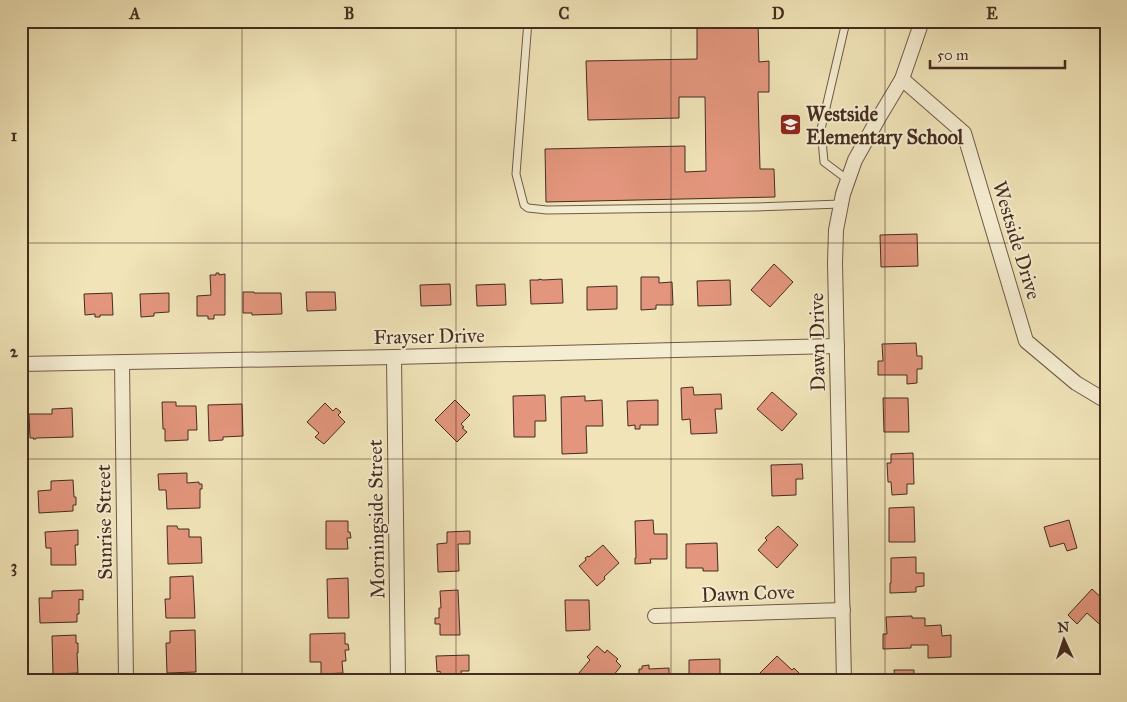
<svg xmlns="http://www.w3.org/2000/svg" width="1127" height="702" viewBox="0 0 1127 702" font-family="'IM FELL Great Primer',serif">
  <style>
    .building { fill: #e3967d; stroke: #452c20 }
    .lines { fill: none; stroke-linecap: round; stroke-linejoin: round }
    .lane-casing { stroke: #705a46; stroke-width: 9 }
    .street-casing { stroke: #705a46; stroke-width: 16 }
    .lane { stroke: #f5edd1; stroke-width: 7 }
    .street { stroke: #f5edd1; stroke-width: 14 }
    .grid { fill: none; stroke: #452c20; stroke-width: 1; stroke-opacity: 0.55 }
    .labels { text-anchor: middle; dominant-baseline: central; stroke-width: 4; stroke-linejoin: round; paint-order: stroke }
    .poi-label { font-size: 20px; font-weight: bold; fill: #452c20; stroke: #f5edd1; text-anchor: start }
    .street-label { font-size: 20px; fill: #452c20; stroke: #f5edd1 }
    .neatline { fill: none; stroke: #452c20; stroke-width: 2 }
    .grid-label { font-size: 16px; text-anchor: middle; font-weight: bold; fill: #452c20 }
  </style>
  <rect width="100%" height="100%" fill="#f0e4b8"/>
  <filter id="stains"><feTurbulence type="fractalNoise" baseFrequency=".004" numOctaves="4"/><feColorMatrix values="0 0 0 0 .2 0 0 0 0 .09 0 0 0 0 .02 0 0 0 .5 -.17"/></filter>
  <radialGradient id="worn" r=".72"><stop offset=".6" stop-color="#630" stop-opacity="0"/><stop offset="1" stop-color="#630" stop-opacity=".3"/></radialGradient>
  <g class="building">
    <path d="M697 21H758L759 62 769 61V92H758L760 169H774L775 197 546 202 545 149 685 146V172L706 171 705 97H679V118L588 120 586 61 697 59Z"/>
    <path d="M917 234 918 266 881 267 880 235Z"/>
    <path d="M774 264 793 282 770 307 751 290Z"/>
    <path d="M216 273H219V275L225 274V315H214V319H208V316H197V296L211 295 210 275H216Z"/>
    <path d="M641 277H659V283L672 282 673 305H656V309L641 310Z"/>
    <path d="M539 279 543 280 562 279 563 303 531 304 530 280H539Z"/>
    <path d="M730 280 731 305 698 306 697 281Z"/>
    <path d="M450 284 451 305 421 306 420 285Z"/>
    <path d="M505 284 506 305 477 306 476 285Z"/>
    <path d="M617 286V309L587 310V287Z"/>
    <path d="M243 292H254V293H281L282 314 252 315V313H243Z"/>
    <path d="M306 292H335L336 310 307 311Z"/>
    <path d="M112 293 113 315H100V317H95V314L85 315 84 294Z"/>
    <path d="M169 293V312L154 313V316L141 317 140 294Z"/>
    <path d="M916 343 917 356H922V369H917V383L907 384V375H878V361H883L882 344Z"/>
    <path d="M693 387 694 395 721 394 722 409H715L717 433 691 434 690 419 682 420 681 388Z"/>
    <path d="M772 392 797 414 782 431 757 409Z"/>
    <path d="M545 395 546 421H535V437H514L513 396Z"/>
    <path d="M585 396V401L602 400 603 426H586L587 453 562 454 561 397Z"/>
    <path d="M883 398H908L909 432H884Z"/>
    <path d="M455 400 470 415 461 424 464 427 462 428 467 432 457 442 435 420Z"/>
    <path d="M658 400V425H640V429H635V425L628 426 627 401Z"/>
    <path d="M162 402H176V406H196L197 430H188V440L165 441V429H163Z"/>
    <path d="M325 403 333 411 336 408 341 412 338 415 345 422 324 444 315 437 319 433 307 422Z"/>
    <path d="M242 404 243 436 223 437V440L209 441 208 405Z"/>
    <path d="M72 408 73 437 36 438V439H33L34 438H30L29 414H52V409Z"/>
    <path d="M913 453 914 484H907V494L892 495 891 482H888L887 463H891V454Z"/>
    <path d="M802 464 803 479H796V495L772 496 771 465Z"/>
    <path d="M187 473V483L199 482V484H202V489H200V508L167 509 166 490H159L158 474Z"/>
    <path d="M73 480 74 497H76V505H73V511L39 513 38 491 51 490V481Z"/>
    <path d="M914 507 915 542H889V508Z"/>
    <path d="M653 520 654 534H667V559H650L651 563 635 564V558H636L635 521Z"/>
    <path d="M1069 520 1077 548 1067 551 1064 543 1050 547 1044 527Z"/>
    <path d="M326 521H348V532H350L351 538H347L348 549H326Z"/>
    <path d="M167 526H177L178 529H189V537H201L202 563 168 564Z"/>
    <path d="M778 526 798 545 777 568 758 550 767 540 765 538Z"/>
    <path d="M78 530V545H75L76 565H51V548H46L45 532Z"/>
    <path d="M470 531V544H458L459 571 438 572 437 544 447 543V532Z"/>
    <path d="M717 543 718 571H703V568H686V544Z"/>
    <path d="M603 545 619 563 604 577 605 579 597 586 579 566 586 560 585 558 588 556 589 557Z"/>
    <path d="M916 557V573H924V586L916 587V592L890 593V583H891V558Z"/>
    <path d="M193 576 195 618H166L165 599H170V577Z"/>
    <path d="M348 578 349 618H328L327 579Z"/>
    <path d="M1092 589 1106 602V630L1087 613 1077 624 1068 615Z"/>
    <path d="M83 590V600L79 599V614H77V622L40 623 39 598H52V591Z"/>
    <path d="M458 590 460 635H440V624H435V618H439V608H441L440 591Z"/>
    <path d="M565 600H589L590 630 566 631Z"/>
    <path d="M912 616V618H925V626L941 625 942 636 951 635V657L928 658V645H911V648L883 649V634H887L886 617Z"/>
    <path d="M195 630 196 672 167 673 166 643H170V631Z"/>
    <path d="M345 633V644H348L349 650H345L346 661H342L343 673 321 674V662H310V634Z"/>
    <path d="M76 635V643H78V653H77L78 673 53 674 52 636Z"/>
    <path d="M597 646 605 653 607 650 618 659 616 661 621 666 609 681H587L579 673 590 660 587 657Z"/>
    <path d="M469 655V671H461L462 681H438L441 680 440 671 437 672 436 656Z"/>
    <path d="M777 656 792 670 794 668 799 673 797 675 799 678 796 681H762L764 678 759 674Z"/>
    <path d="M720 659V681H689V660Z"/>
    <path d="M649 665V669L669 668V681H639V669H642V666Z"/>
    <path d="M894 670H914V681H892L895 680Z"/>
  </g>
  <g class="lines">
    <defs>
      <g id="lane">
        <path d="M528 21 516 174 524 205 528 208 547 210 755 207 841 204"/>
        <path d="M848 180 824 162 821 129 845 26 849 21"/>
      </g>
      <g id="street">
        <path d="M902 79 964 133 1026 341 1076 383 1106 401"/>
        <path d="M394 357 398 681"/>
        <path d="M122 362 126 681"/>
        <path d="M21 364 394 357 837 346"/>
        <path d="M655 616 843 610"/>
        <path d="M844 681 835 263 836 230 843 194 855 160 878 119 902 79 922 21"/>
      </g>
    </defs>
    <use href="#lane" class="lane-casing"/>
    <use href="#street" class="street-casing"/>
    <use href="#lane" class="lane"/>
    <use href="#street" class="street"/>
  </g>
  <path class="grid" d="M242 21V681M456 21V681M671 21V681M885 21V681M21 243H1106M21 459H1106"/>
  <defs>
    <symbol id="school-square" viewBox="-11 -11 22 22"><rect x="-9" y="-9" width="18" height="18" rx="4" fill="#8f2418" stroke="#f5edd1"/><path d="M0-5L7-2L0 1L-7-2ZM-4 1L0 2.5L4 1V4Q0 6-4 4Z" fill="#fff"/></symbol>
  </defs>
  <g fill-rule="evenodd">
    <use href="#school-square" x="778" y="112" width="25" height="25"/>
  </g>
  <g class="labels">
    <g class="poi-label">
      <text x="806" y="114">Westside<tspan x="806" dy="23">Elementary School</tspan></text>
    </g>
    <g class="street-label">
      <text transform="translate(1017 240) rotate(73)">Westside Drive</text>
      <text transform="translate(429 336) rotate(-1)">Frayser Drive</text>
      <text transform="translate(817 342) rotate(-91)">Dawn Drive</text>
      <text transform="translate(376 519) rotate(-91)">Morningside Street</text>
      <text transform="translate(104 522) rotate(-91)">Sunrise Street</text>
      <text transform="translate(748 593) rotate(-2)">Dawn Cove</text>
    </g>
  </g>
  <rect width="1127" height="702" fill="none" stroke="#f0e4b8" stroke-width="55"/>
  <g transform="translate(1064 640) rotate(357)" stroke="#f5edd1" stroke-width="4" paint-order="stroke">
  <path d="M0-4L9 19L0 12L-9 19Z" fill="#452c20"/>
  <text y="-8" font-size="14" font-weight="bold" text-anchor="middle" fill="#452c20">N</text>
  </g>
  <path d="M930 60v8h135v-8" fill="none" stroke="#452c20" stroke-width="2.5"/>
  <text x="937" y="60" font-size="15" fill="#452c20" stroke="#f5edd1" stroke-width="4" paint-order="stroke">50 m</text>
  <rect x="28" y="28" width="1072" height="646" class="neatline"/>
  <g class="grid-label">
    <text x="135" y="19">A</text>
    <text x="349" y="19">B</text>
    <text x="564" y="19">C</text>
    <text x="778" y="19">D</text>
    <text x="992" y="19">E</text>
    <text x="14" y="141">1</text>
    <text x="14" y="357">2</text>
    <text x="14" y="572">3</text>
  </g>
  <rect width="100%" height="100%" filter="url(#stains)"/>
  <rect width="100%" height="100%" fill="url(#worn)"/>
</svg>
